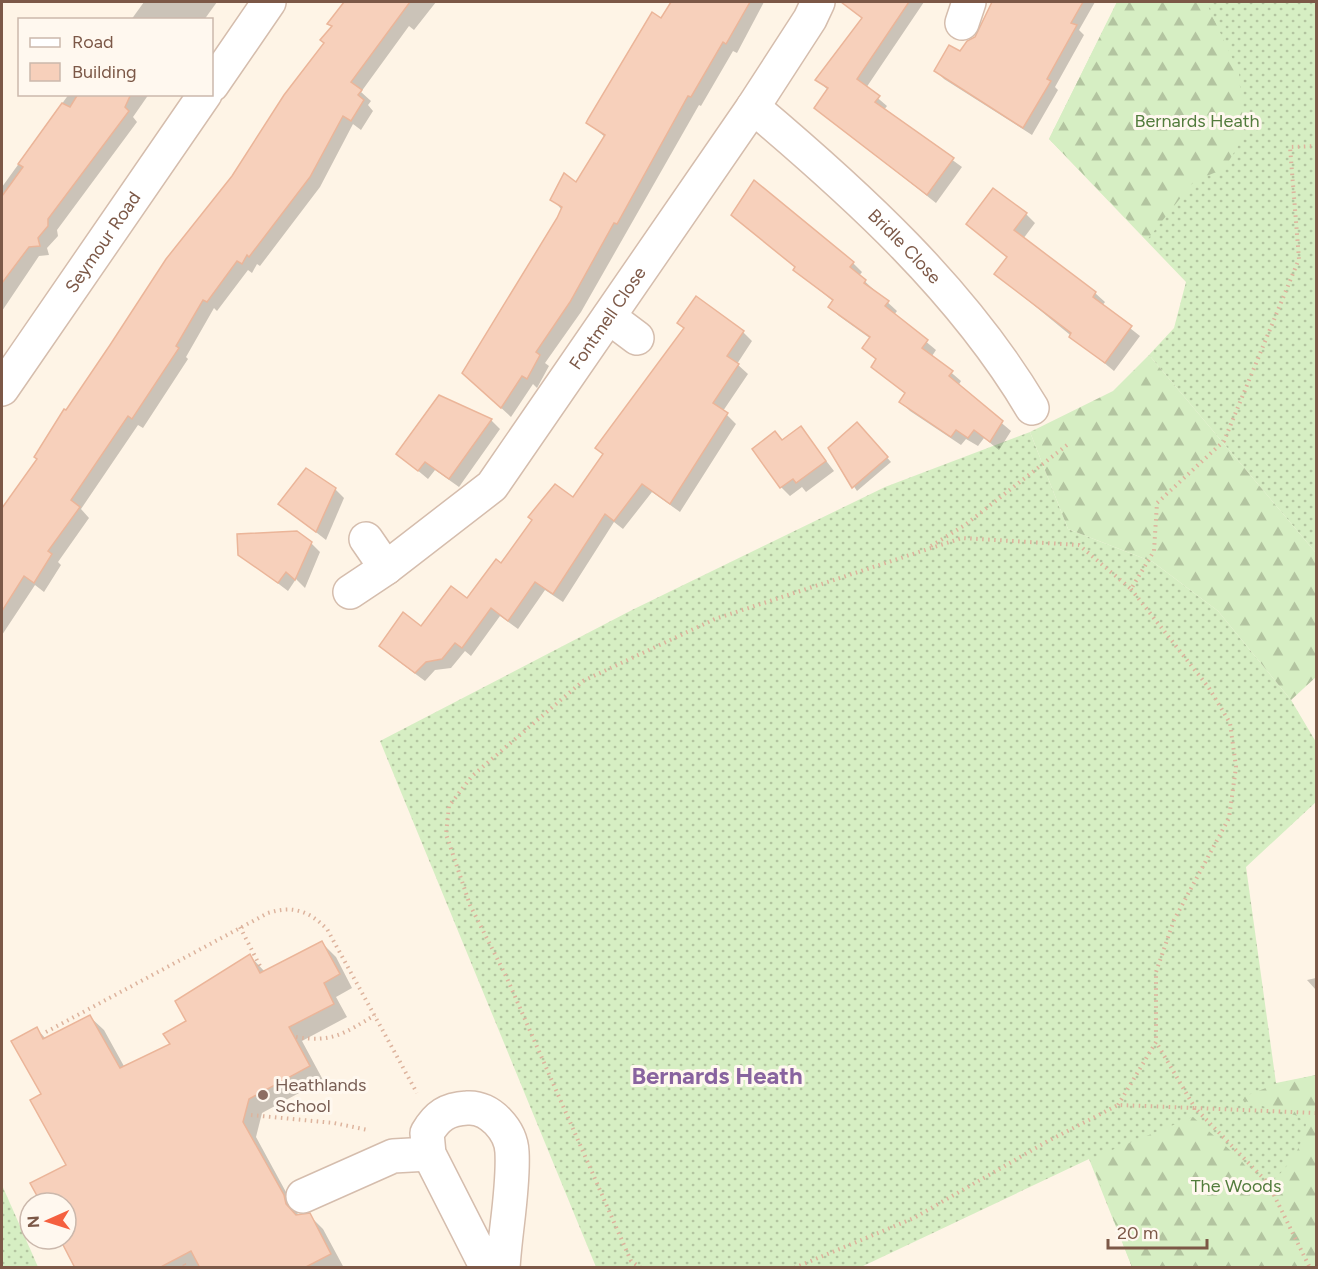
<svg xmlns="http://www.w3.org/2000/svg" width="1318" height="1269" viewBox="0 0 1318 1269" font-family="Figtree,sans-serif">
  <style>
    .grass { fill: url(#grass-dots) }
    .forest { fill: url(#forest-firs) }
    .shadow { fill: #0003 }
    .building { fill: #f7d0bb; stroke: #ebb599; stroke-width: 1.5 }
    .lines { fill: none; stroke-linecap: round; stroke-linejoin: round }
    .minor-casing { stroke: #d5bdad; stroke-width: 36 }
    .path { stroke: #ddb39d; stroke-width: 4; stroke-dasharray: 1.5 4.5; stroke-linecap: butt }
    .minor { stroke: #fff; stroke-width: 33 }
    .education-dot { fill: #8d6e63; stroke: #fff8ef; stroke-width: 2 }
    .labels { text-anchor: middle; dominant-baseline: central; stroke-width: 6; stroke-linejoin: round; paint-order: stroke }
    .park-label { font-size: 18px; fill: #527c3c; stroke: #fff8ef }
    .street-label { font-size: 18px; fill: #7c5847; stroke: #fff8ef }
    .education-label { font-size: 18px; fill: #785e54; stroke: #fff8ef; text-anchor: start }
    .district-label { font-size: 24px; font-weight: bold; fill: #88639f; stroke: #fff8ef }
  </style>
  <defs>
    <pattern id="grass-dots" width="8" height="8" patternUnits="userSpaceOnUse" patternTransform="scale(1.5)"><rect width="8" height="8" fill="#d6eec3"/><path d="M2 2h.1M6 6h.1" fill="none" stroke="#b3c4a0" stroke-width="1.8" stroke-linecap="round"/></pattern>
    <pattern id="forest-firs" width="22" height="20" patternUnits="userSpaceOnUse" patternTransform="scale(1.5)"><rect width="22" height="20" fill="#d6eec3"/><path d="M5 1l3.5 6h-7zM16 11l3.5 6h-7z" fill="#b3c4a0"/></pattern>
  </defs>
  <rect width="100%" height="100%" fill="#fef4e6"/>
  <g class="grass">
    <path d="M1117 2H1316V553L1149 355 1174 328 1186 282 1049 139Z"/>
    <path d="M1030 432 1068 529 1153 562 1218 611 1291 700 1316 742V802L1246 867 1276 1083 1316 1075V1267H1132L1089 1159 861 1267H596L380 741 632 610 885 487Z"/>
    <path d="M2 1185 38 1267H2Z"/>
  </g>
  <g class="forest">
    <path d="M1117 2H1206L1239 73 1244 136 1224 169 1194 181 1147 240 1049 139Z"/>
    <path d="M1149 355 1316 553V677L1291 700 1218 611 1153 562 1068 529 1030 432 1113 391Z"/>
    <path d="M1316 1075V1267H1132L1090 1159 1193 1117 1240 1159 1259 1183H1270C1288 1168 1303 1147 1306 1124L1298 1116 1238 1099 1276 1084Z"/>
  </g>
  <g class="shadow">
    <path d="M144 2H217L204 20H131Z"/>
    <path d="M346 2H436L414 30 409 26 361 92 371 101 368 105 373 111 361 130 353 124 320 187 260 266 257 264 252 273 248 270 217 311 214 308 186 357 188 359 143 428 138 425 81 509 89 518 58 562 61 565 44 592 35 585 2 635V511L39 460 67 412 325 43 333 27 329 24Z"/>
    <path d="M672 2H764L737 53 733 51 701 106 699 105 581 312 545 363 549 366 537 388 533 384 511 417 474 383 562 210 552 199 577 184 605 137 588 123Z"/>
    <path d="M874 2H924L866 88 887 106 884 110 962 167 936 203 816 108 828 90 817 80Z"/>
    <path d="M994 2H1095L1079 30 1084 35 1055 87 1058 90 1032 135 944 79 936 71 960 53 981 30Z"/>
    <path d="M69 94H149L133 117 137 122 57 230 58 236 47 248 49 255 39 256 2 311V187Z"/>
    <path d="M1026 214 1035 223 1023 239 1095 293 1105 302 1102 306 1140 336 1114 371 996 274 1008 258 968 224Z"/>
    <path d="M853 263 862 272 859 276 897 311 894 315 936 350 932 356 961 381 958 386 1011 431 999 450 984 438 978 446 966 439 961 445 910 411 901 402 906 394 876 370 877 360 864 348 871 339 839 316 830 307 834 302 795 270Z"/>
    <path d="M679 323 743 332 752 341 737 364 748 374 723 411 736 424 680 512 652 492 623 529 614 522 563 602 545 590 518 629 500 616 471 656 465 651 451 668 435 670 425 681 390 655 381 646 421 628 467 600 501 565 574 500 685 329Z"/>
    <path d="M491 420 500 429 459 487 435 470 428 479 398 454Z"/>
    <path d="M857 424 891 462 857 491 829 449Z"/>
    <path d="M801 428 834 471 806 492 802 487 790 496 781 487 783 441Z"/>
    <path d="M335 489 344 498 326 540 280 504Z"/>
    <path d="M311 543 320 552 305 588 296 579 288 591 239 554Z"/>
    <path d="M322 943 336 957 352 988 336 997 347 1017 302 1041 323 1080 262 1113 256 1137 299 1216 309 1215 323 1229 344 1268H77L62 1239H66V1203H42L68 1165 43 1094 36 1028 46 1039 90 1017 104 1030 125 1068 172 1044 188 1022 250 956 265 972Z"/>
    <path d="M1316 978V990L1307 980Z"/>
  </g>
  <g class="building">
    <path d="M344 2H410L351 82 362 90 358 95 364 100 351 121 343 116 310 177 249 257 247 255 242 264 237 261 207 302 203 300 176 346 179 348 132 419 128 416 71 500 80 507 48 551 52 554 34 583 24 576 2 611V508L37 459 34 457 64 409 66 410 110 345 166 259 232 176 284 95 324 43 320 40 332 26 327 24Z"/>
    <path d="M671 2H750L726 44 723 42 691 97 688 96 617 224 614 223 570 302 536 352 540 355 527 379 522 376 501 408 462 373 557 218 562 207 550 200 564 173 576 182 605 135 586 123 588 119 652 12 661 18Z"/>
    <path d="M841 2H909L857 79 880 96 875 102 954 158 927 195 814 108 828 88 815 80 862 18Z"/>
    <path d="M992 2H1083L1071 23 1077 25 1047 79 1051 81 1023 128 934 71 949 45 960 51 967 41 975 37Z"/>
    <path d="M78 94H131L125 107 129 111 48 219V226L38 238 40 246 29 247 2 283V196L23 167 18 164 62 103 70 107Z"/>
    <path d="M754 180 854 262 850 267 866 280 864 283 889 301 885 306 928 340 922 348 953 371 949 376 1003 421 990 442 974 430 968 438 956 430 951 437 899 402 905 393 871 367 876 359 862 348 870 337 828 307 833 300 793 270 795 267 731 215Z"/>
    <path d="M993 188 1027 213 1014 230 1096 292 1093 297 1132 326 1105 363 1069 337 1071 333 994 274 1007 257 966 224Z"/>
    <path d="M696 296 744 331 727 356 739 364 713 403 728 413 670 504 642 484 614 521 605 514 553 594 535 582 508 621 491 608 462 648 455 643 442 659 426 662 415 673 379 646 403 612 421 626 451 586 467 598 496 559 501 563 532 520 528 517 555 484 573 497 603 454 595 448 684 328 677 323Z"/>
    <path d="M439 395 492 419 449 479 425 462 418 471 396 454Z"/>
    <path d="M857 422 888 457 852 488 828 448Z"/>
    <path d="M801 426 826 461 796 483 793 479 780 488 752 449 775 431 782 440Z"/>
    <path d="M306 468 336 488 316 532 278 504Z"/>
    <path d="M297 531 312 542 295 580 286 572 278 583 238 555 237 534Z"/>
    <path d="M322 941 340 974 324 983 334 1004 289 1027 310 1066 249 1099 243 1122 284 1195 286 1204 296 1215 310 1213 331 1254 304 1268H200L191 1251 159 1268H75L60 1239H66V1203H41L30 1183 66 1165 30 1100 41 1094 11 1041 37 1027 43 1039 90 1015 120 1068 170 1044 163 1034 186 1021 175 1001 250 954 260 973Z"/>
  </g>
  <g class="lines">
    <defs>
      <g id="minor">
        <path d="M962 23 969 2"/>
        <path d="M212 85 269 2"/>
        <path id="s1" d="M753 107C856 194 962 290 1032 408"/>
        <path d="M609 317 637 338"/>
        <path id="s2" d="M2 389 205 94"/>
        <path d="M366 539 386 568"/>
        <path id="s3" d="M350 592 386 568 492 486 753 107 810 19 818 2"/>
        <path d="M303 1196 393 1156 429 1154"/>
        <path d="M487 1268 429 1154 427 1133C437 1116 447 1109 467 1108 490 1106 511 1131 512 1152 514 1188 505 1231 503 1268"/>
      </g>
    </defs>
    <use href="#minor" class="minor-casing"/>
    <g class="path">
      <path d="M931 546 965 525 1067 445"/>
      <path d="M1131 589 1209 688 1230 723 1236 767 1229 818 1174 920 1156 972V1042"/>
      <path d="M240 927 261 968"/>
      <path d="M46 1032 268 913C293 905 309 911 327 929L417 1093"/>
      <path d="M296 1037C332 1043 345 1033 375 1015"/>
      <path d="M1118 1105 1156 1042 1195 1108 1316 1113"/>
      <path d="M251 1115 334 1123 368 1130"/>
      <path d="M184 1264 186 1268"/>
      <path d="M249 1266V1268"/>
      <path d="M641 1268 631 1261 506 976 470 905 446 834 449 806 472 776 583 681 715 619 925 550 962 538 1079 545 1131 589 1154 551 1157 503 1224 441 1299 259 1290 147 1316 146"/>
      <path d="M794 1268 914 1218 1048 1141 1118 1105 1195 1108 1268 1183 1310 1268"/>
    </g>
    <use href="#minor" class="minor"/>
  </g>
  <circle class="education-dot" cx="263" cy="1095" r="6"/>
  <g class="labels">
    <g class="park-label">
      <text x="1197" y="121">Bernards Heath</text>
      <text x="1236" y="1186">The Woods</text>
    </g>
    <g class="street-label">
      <text stroke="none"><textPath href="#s2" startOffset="178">Seymour Road</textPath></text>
      <text stroke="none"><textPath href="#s1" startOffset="206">Bridle Close</textPath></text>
      <text stroke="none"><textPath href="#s3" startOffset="381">Fontmell Close</textPath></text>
    </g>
    <g class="education-label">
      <text x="275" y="1085">Heathlands<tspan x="275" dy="21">School</tspan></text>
    </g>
    <g class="district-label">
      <text x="717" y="1075">Bernards Heath</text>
    </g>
  </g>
  <rect width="1318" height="1269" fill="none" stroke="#7c5847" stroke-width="6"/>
  <rect x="18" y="18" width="195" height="78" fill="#fff8ef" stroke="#cbb8ac" stroke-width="1.5"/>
  <rect x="30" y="38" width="30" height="9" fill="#ffffff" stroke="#cbb8ac" stroke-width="1.5"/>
  <text x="72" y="48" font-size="18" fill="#7c5847">Road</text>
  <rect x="30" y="63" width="30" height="18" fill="#f7d0bb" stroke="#cbb8ac" stroke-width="1.5"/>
  <text x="72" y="78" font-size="18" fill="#7c5847">Building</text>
  <g transform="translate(48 1221) rotate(267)"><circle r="28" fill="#fff8ef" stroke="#cbb8ac" stroke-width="1.5"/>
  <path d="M0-4.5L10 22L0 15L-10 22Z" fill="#f5603f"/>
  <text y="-9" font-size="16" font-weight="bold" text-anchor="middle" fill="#7c5847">N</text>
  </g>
  <path d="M1108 1239v9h99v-9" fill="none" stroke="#7c5847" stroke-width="3"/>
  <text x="1117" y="1239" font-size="18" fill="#7c5847" stroke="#fff8ef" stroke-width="4.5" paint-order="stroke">20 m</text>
</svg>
